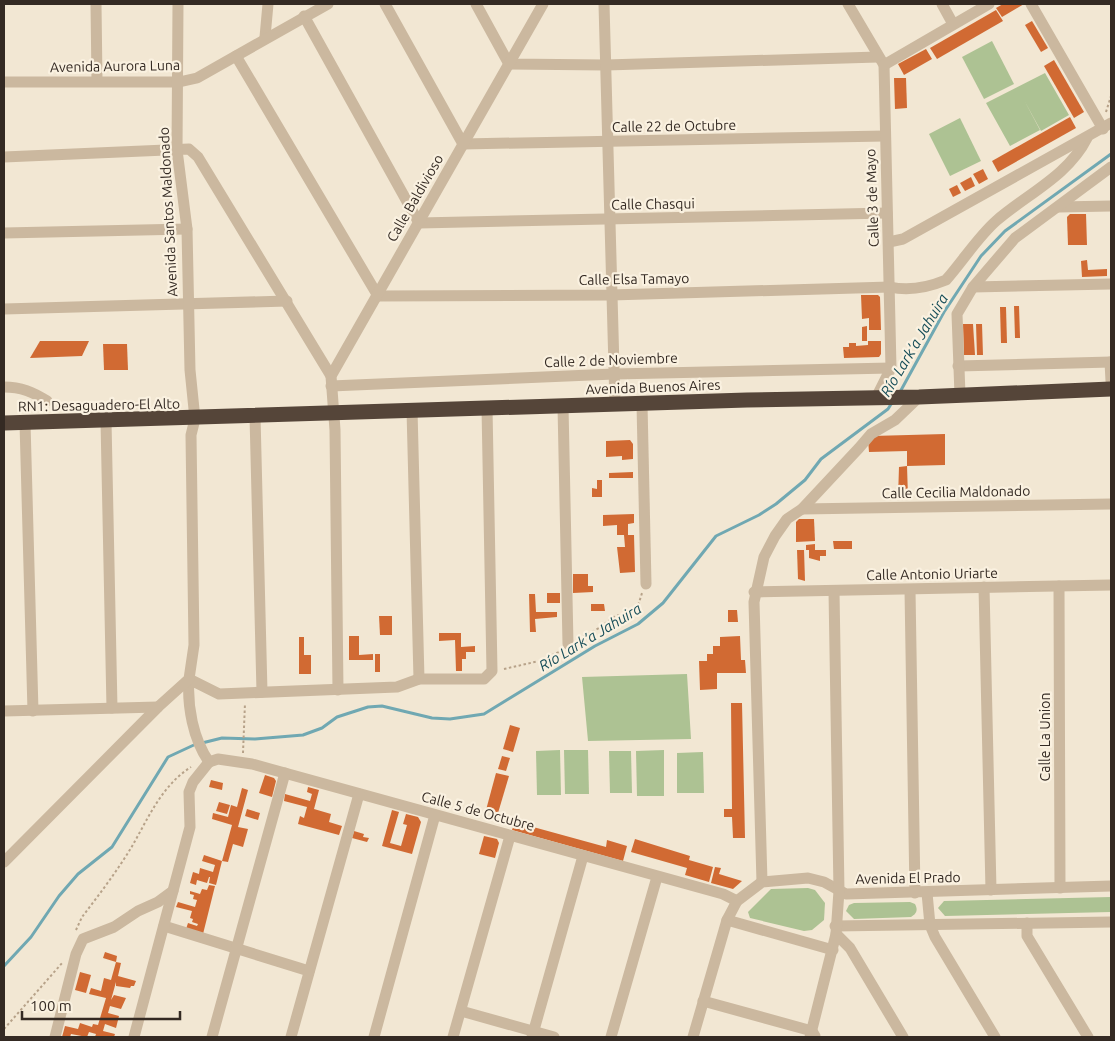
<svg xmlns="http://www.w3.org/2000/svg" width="1115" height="1041" viewBox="0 0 1115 1041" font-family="Ubuntu,sans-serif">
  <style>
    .green { fill: #adc293 }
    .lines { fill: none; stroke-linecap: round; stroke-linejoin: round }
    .stream { stroke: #70a8b2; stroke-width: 3 }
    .building { fill: #d16a33 }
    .path { stroke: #b7a289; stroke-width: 2; stroke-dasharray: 2.5 2.5; stroke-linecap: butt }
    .minor { stroke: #cbb89f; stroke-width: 11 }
    .highway { stroke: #554539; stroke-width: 15 }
    .labels { text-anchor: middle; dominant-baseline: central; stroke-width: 4.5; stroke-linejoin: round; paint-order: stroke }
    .street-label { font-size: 14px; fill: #342a23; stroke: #faf1e0 }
    .water-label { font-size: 15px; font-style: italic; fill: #164d58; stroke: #faf1e0 }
  </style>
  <rect width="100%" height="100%" fill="#f2e7d3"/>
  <g class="green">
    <path d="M992 41 1014 84 984 99 962 57Z"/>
    <path d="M1045 73 1069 115 1041 131 1024 100 1040 130 1010 146 986 103Z"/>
    <path d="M960 118 981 161 950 176 929 134Z"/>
    <path d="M687 674 691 739 588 741 582 677Z"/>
    <path d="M560 750 561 795H537L536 751Z"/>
    <path d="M564 750H588L589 794H565Z"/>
    <path d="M664 750V796H637L636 751Z"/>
    <path d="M609 751H631L632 793H610Z"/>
    <path d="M703 752 704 793H677V753Z"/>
    <path d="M808 888 815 890 825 903 824 920 812 930 804 931 750 918 748 912 771 889Z"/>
    <path d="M1111 897V912L945 916 938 908 944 901Z"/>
    <path d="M910 902 915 904C918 910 917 913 911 917L854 919 846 911 849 905 854 903Z"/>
  </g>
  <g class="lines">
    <g class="stream">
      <path d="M900 392 944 312 981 256 1005 231 1111 154"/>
      <path d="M202 743 222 738 255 739 303 735 322 728 337 717 368 707 382 706 432 718 450 719 484 714 595 646 638 624 663 603 716 536 759 515 776 504 805 480 821 459 888 409 893 401"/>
      <path d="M4 966 31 937 59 896 78 874 112 847 168 757 196 744"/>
    </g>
  </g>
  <g class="building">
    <path d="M1003 4H1024L1002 17 996 8Z"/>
    <path d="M996 10 1003 21 937 59 930 48Z"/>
    <path d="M1032 21 1048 48 1041 52 1025 25Z"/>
    <path d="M926 49 932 59 904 75 898 64Z"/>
    <path d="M1054 60 1084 112 1074 118 1044 66Z"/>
    <path d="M894 78H906L907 108 895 109Z"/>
    <path d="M1070 117 1076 128 998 172 992 161Z"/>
    <path d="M983 169 988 179 979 184 973 174Z"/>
    <path d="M971 177 975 186 965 191 960 183Z"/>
    <path d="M957 185 961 193 953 197 949 189Z"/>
    <path d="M1070 214H1086L1087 245H1068L1067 217Z"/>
    <path d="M1087 260 1088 270 1107 269V276L1082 277 1081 261Z"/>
    <path d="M861 295H878L880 297 881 330H869V318L862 319Z"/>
    <path d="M1014 306H1019L1020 338H1015Z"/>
    <path d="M1000 307H1006L1007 343H1001Z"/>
    <path d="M963 324H973L975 355H964Z"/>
    <path d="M976 324H982L983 355H977Z"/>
    <path d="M867 326V341H862V327Z"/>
    <path d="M40 341H89L82 356 30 358Z"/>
    <path d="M868 341H881V354L879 357 844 358 843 347H849V343H856V346L868 345Z"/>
    <path d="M103 344H127L128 370H104Z"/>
    <path d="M945 434V465L907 466V451L869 452 868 439 872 436Z"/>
    <path d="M630 440 633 444V459L622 460V456L606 457V441Z"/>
    <path d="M907 466 908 497 898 498 899 467Z"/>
    <path d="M633 472V478H609V473Z"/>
    <path d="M597 480H602V497H592V488L597 489Z"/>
    <path d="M634 514V523L628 524V535H634L635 572 620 573 617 547H625L624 535H617V525L603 526V515Z"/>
    <path d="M799 519H814L815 541 796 542V522Z"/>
    <path d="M833 541H852V549H834Z"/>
    <path d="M815 544V550H826V556H820V561L809 558V550H806V545Z"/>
    <path d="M797 550H804L805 581 798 579Z"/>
    <path d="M573 574H588V586H593V592L573 593Z"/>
    <rect x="547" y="593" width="13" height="10"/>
    <path d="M529 594H535L536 612H557V617L535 619 536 632H530Z"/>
    <path d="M591 604H604L605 611H591Z"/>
    <path d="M728 610H737L738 622H728Z"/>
    <path d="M379 616H392V635H380Z"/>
    <path d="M439 633H461V647L475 646V652H466V659H462V671H456L455 640 439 641Z"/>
    <path d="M349 636H359V655L373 654V660H349Z"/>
    <path d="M740 636 741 660H745L746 673H717V689L700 690 699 661H707V654H713V646H720V637Z"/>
    <path d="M299 637H304V655H311V674H299Z"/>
    <rect x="375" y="654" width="5" height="18"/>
    <path d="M731 703H742L745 838H733L732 817H724V809H732Z"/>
    <path d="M510 725 520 728 513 752 503 749Z"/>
    <path d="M502 756 510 758 506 771 498 769Z"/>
    <path d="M496 773 509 776 498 813 486 810Z"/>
    <path d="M265 775 274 778 276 781 272 797 259 793Z"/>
    <path d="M211 780 223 783 222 790 209 787Z"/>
    <path d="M308 787 319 790 314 809 331 814 329 822 342 826 339 835 298 824 300 816 304 818 307 807 284 801 285 794 310 801 312 794 307 792Z"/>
    <path d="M242 788 248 790 238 827 248 829 243 847 233 844 228 862 222 861 216 885 209 883 210 877H209L207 883 197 880 196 885 190 883 193 872 199 874 200 868 213 872 215 865 202 861 204 855 222 861 232 825 212 819 213 813 228 817 231 805 237 807Z"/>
    <path d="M219 802 230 805 227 814 216 811Z"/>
    <path d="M247 809 260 813 258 820 245 816Z"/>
    <path d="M392 810 399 812 390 843 401 846 407 825 403 824 406 814 418 817 421 822 412 854 382 846Z"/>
    <path d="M515 822 606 847 607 840 627 846 623 861 512 830Z"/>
    <path d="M354 831 364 834 363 837 369 838 367 842 352 838Z"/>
    <path d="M484 836 497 839 499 843 495 858 479 854Z"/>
    <path d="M635 839 690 856 689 860 713 867 709 882 685 875 687 868 631 852Z"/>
    <path d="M715 867 721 868 719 874 742 881 733 889 711 883Z"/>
    <path d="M209 885 215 886 203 934 186 929 188 923 197 926 198 924 192 922 193 919 190 918 192 911 176 907 178 902 195 907 197 900 193 899 194 895 190 894V891L200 894 202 889 207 890Z"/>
    <path d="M105 952 117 956 116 962 103 958Z"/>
    <path d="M116 962 121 963 118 976 136 981 134 986H131L130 988 116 986V982L111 1000 114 995 126 998 121 1009 110 1006 108 1013 119 1016 116 1028 105 1024 103 1031 115 1034 114 1037H95L96 1034 89 1032 87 1037 71 1034 70 1037H62L65 1026 78 1029 80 1023 92 1027 93 1024 98 1025 106 998 89 994 91 988 101 991 104 978 111 980Z"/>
    <path d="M80 972 91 975 86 993 75 990Z"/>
  </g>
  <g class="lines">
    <g class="path">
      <path d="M1106 112 1111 96"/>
      <path d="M579 639 599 628 615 616 631 613 638 606 642 593"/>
      <path d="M504 669 539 661 561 651"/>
      <path d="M243 753 245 703"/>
      <path d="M76 930 82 917C99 895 117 871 131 848 148 819 161 786 191 767"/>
      <path d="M4 1029 63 962"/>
    </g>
    <g class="minor">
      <path d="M96 4 97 81"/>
      <path d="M385 4 463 144 885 136"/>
      <path d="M476 4 509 64 606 65 878 57"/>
      <path d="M604 4 615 404"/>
      <path d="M848 4 884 65 891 368 876 398"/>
      <path d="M942 4 953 24"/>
      <path d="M1031 4 1103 129"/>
      <path d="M304 16 419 223 887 213"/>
      <path d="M265 37 268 4"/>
      <path d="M236 56 378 296 611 295 890 287C908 291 929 287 946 280 963 261 977 238 996 221 1027 194 1068 176 1087 138"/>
      <path d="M884 65 989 4"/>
      <path d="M4 82H179L197 78 328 4"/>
      <path d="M4 157 189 149 198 157 331 376"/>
      <path d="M1059 207 1111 206"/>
      <path d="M4 233 187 229"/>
      <path d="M889 242 903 239 1111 123"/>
      <path d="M973 287 1111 284"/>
      <path d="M4 309 287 301"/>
      <path d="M1110 362 1111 381"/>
      <path d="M958 366 1111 362"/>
      <path d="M331 386 614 374 891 368"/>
      <path d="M4 387C21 387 33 392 47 401"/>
      <path d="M960 395 957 314 973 287 1015 238 1111 167"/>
      <path d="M642 404 646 584"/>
      <path d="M563 406 568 644"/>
      <path d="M412 410 419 679"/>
      <path d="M255 416 262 692"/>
      <path d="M106 421 112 708"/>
      <path d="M25 423 33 711"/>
      <path d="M802 509 1111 504"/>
      <path d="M1059 586 1060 888"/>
      <path d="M984 587 991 890"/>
      <path d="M910 590 915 893"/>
      <path d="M754 592 1111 585"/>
      <path d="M338 690 335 430 331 376 543 4"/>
      <path d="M4 711 158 707"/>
      <path d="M209 762C193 739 187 706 189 679L219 694 397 687 419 679H484L492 671 487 408"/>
      <path d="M209 762 218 759 252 764 723 894 737 901"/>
      <path d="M4 862 158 707 189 679 194 645 191 435 195 419 190 370 187 229 177 150 178 4"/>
      <path d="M762 882 754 602 764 557 775 536 787 519 802 509 859 448 871 434 895 420 919 397"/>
      <path d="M927 893 930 925 935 937 995 1037"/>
      <path d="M727 920 833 950"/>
      <path d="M1027 923V936L1088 1037"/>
      <path d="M164 926 309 971"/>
      <path d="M835 926 1111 922"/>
      <path d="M836 934 850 948 903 1037"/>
      <path d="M703 1001 812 1031 815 1036"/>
      <path d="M461 1011 554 1037"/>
      <path d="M55 1037 76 954 83 939 114 927 138 911 158 902 173 891"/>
      <path d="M134 1037 190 827 189 792 193 782 209 762"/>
      <path d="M212 1037 285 773"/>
      <path d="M291 1037 359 794"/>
      <path d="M374 1037 435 815"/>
      <path d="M453 1037 510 836"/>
      <path d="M532 1037 583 856"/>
      <path d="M611 1037 657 877"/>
      <path d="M693 1037 727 920 737 901 762 882 808 878 824 882 846 894 1111 886"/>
      <path d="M810 1037 836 934 839 891 834 591"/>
    </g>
    <path class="highway" d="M4 423 747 400 919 397 1111 389"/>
  </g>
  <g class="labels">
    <g class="street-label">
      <text transform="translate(115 66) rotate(-1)">Avenida Aurora Luna</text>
      <text transform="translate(674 126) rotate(-1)">Calle 22 de Octubre</text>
      <text transform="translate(415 198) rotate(-60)">Calle Baldivioso</text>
      <text transform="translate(872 198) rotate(-92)">Calle 3 de Mayo</text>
      <text transform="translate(653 204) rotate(-1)">Calle Chasqui</text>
      <text transform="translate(168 212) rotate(-93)">Avenida Santos Maldonado</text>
      <text transform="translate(634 279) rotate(-1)">Calle Elsa Tamayo</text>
      <text transform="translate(611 360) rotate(-2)">Calle 2 de Noviembre</text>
      <text transform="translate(653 387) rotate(-2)">Avenida Buenos Aires</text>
      <text transform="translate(99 405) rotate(-1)">RN1: Desaguadero-El Alto</text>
      <text transform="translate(956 492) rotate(-1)">Calle Cecilia Maldonado</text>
      <text transform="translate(932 574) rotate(-1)">Calle Antonio Uriarte</text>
      <text transform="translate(1045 737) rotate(-90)">Calle La Union</text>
      <text transform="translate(478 811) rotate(15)">Calle 5 de Octubre</text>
      <text transform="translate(908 878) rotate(-1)">Avenida El Prado</text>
    </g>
    <g class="water-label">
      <text transform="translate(914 345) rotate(-59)">Río Lark’a Jahuira</text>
      <text transform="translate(590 637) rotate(-31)">Río Lark’a Jahuira</text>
    </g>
  </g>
  <rect width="1115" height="1041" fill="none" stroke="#342a23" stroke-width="10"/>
  <path d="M22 1011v8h158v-8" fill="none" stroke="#342a23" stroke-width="2.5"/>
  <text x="30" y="1011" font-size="15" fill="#342a23" stroke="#faf1e0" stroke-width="4" paint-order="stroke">100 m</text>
</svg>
